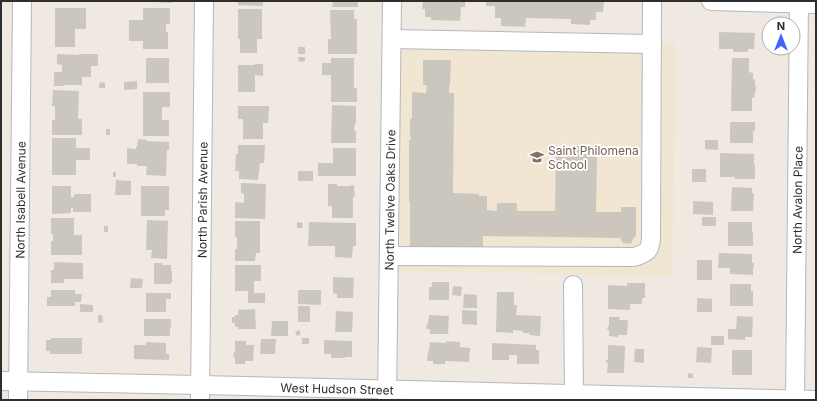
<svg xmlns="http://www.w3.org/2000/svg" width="817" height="401" viewBox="0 0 817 401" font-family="Inter,sans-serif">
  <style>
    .education { fill: #f0e6d1 }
    .building { fill: #cbc7bf }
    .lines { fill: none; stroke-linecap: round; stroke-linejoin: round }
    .minor-casing { stroke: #b4b7c1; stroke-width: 20 }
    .minor { stroke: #fff; stroke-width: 18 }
    .labels { text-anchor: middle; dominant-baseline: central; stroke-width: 3.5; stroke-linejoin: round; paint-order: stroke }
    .education-label { font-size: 12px; fill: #785e54; stroke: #fff; text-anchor: start }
    .street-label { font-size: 12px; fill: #2e2e2e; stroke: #fff }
  </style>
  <rect width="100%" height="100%" fill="#efe9e1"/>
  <path class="education" d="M400 35 675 43 673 276 399 271Z"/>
  <g class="building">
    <path d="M153 1H171V3L153 2Z"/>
    <path d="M238 1H263V6L238 5Z"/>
    <path d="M333 1H358V7H332Z"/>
    <path d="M423 1H465V7H461L460 21 431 20V17H425V9H422Z"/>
    <path d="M486 1H604L603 12H596V20H590V25L571 24V19L526 18 525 27 501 26V18H495V6H486Z"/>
    <path d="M55 8H86V29H75V47H55Z"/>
    <path d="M143 8H170V24H166V32H168V49H143V41H129V20H143Z"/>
    <path d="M238 9H262V39H257V53H240V39H238Z"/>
    <path d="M330 10H354V19H357V54H328V39H331Z"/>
    <path d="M719 32 755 33 754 49H748V52H733V49H719Z"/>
    <rect x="298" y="47" width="7" height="7"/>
    <path d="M57 54 79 55V54H98V66H91V77H82V85H64V86H54V72H62V65L57 64Z"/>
    <path d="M298 57H305V61L299 62Z"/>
    <rect x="146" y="58" width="23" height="25"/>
    <path d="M331 58H354V88H357V102H331V75H322V63H331Z"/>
    <path d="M732 58H749V72L753 73V79H755V85L756 87V90L755 92 754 98H752V111H731Z"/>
    <path d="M423 60H451L450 85H449V93H454L453 193 479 194V196H487V210L497 211V203H517V211H555L556 154H574V146H581V154H597L596 212H621V207H636V237H634L631 244 623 243 620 238 483 236V248L410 247V202H409V140H411V138H410V119H412V92L426 93 427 85H423Z"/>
    <path d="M255 64H263V76L255 75V92H238V65H255Z"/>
    <path d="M137 81V89L124 90V82Z"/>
    <path d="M100 82 105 83V88H99Z"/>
    <path d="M53 90 79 91 78 119H82V135H52V120H55V106H52Z"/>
    <path d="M143 92H170V107H162V120H169V136H143Z"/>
    <path d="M332 105 356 106V123H355L354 131H356V143H331Z"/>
    <path d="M238 106H269L268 123H263V139H243V119H238Z"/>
    <path d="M730 122H755V131H753V143H730Z"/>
    <rect x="106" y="129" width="4" height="6"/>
    <path d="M52 138H76V148H90V160H76V175H52Z"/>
    <path d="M138 139 147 140V141L169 142V150H167L166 176 146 175 147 166H137V164H127V148L136 149V147H137Z"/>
    <path d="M705 140H718V150L705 149Z"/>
    <path d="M238 145H265L264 163H260L258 180 239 179V171H235L236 154H238Z"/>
    <path d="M333 148H356V176H318V163H333Z"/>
    <path d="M720 153 754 154V165H755V179H735V177H720Z"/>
    <rect x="692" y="169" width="14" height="13"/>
    <rect x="298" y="171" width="15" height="10"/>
    <rect x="113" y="172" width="3" height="5"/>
    <path d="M116 180 131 181V195H115Z"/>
    <path d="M241 183 266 184 265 219 235 218V202L244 203V194L241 193Z"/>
    <path d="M328 184H337V186H351V185H354L355 197H353V218H332V206H328Z"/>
    <path d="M52 186H71V197H74V194H91V212H73V208H71V213L52 214Z"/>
    <path d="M141 186H169V210H165V216H141Z"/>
    <path d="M732 187 752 188V193H754L753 211H731Z"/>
    <path d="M693 201 713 202V215L693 214Z"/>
    <rect x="702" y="217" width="14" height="9"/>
    <path d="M51 218H74V235H82V255H51V241H53V234H51Z"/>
    <path d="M147 220 168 221 167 259 151 258 152 250H146Z"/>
    <path d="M235 221H260V253H256L255 261H235V249H237V237H235Z"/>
    <path d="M297 222 303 223 302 228H297Z"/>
    <path d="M309 222 356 223V246H353L352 258 335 257V246H308Z"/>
    <path d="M728 222H752V232H753V246H728Z"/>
    <rect x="104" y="226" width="4" height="6"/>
    <path d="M719 253 752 254V263H754V267H753V275L730 274V268H718Z"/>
    <rect x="697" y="260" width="15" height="20"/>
    <path d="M54 262 83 263V279H64V283H51V270H54Z"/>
    <path d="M154 263H162V265H171V271H172V282H171V284H154Z"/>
    <path d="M235 265H261V281H254V293H265V303H248V291H235Z"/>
    <path d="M333 277 354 278 353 298H337V294L333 293Z"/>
    <path d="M131 278 143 279 142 288H130Z"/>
    <path d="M432 282H449V300H429V287H432Z"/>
    <path d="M627 283H645V298H642V304H630V310L608 309V285L627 286Z"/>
    <path d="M730 284H751V291H753V306H730Z"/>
    <path d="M453 286 462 287 461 296 452 295Z"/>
    <path d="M51 290H75V294H82L81 302H75V306H47V297H51Z"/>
    <path d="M298 290H321V305L298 304Z"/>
    <path d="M497 292H514V305H517L516 315 541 316 540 336 529 335 530 333H523V331L513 330V333L496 332Z"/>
    <path d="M146 293H171V299H166V312H146Z"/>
    <path d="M464 294 477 295V308H463Z"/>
    <path d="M697 298 712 299V312H697Z"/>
    <path d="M80 304 93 305V312H80Z"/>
    <rect x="298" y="306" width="12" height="16"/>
    <path d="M255 309 256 329H238V327H235V323H232V317H235V315H238V310Z"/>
    <path d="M462 310 477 311V325L462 324Z"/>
    <path d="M336 311 353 312 352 332H335Z"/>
    <path d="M98 315H102L103 322 98 323Z"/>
    <path d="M429 315 449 316 448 334H430V329H426L427 324H428Z"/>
    <path d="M737 316 753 317 752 337H745V340L728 339V329H736Z"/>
    <path d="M609 317H620L619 320H628L627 335H618V337L609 336V330H607L608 326 609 327Z"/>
    <path d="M144 319H171V327H170V336H144Z"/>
    <path d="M272 321H288V336H271Z"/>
    <path d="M299 330 301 334 297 336 295 332Z"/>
    <rect x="711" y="336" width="13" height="9"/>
    <path d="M51 338H82V354H50V351H46V340H51Z"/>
    <rect x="302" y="338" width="7" height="6"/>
    <path d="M261 339H276L275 354H260Z"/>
    <path d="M324 340 352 341V357H345V358H331V354H324Z"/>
    <path d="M235 341H246V345H254L253 361H245V364H235V357H233L234 352H235Z"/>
    <path d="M446 341 460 342V347L470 348 469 362 445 361V364H433V361H427L428 351H429L430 342 446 343Z"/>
    <path d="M146 342 166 343V354H169V360L134 359V345H146Z"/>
    <path d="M492 343 536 345V350H539V364H517V355H509V360H492Z"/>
    <path d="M608 345 625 346 624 373H607L608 363H606V360H608Z"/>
    <path d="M697 347 712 348 711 363 696 362Z"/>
    <path d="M635 349H644V363L634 362Z"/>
    <rect x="732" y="350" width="20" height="25"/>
    <path d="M688 373 693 374V378H688Z"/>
  </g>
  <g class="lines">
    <defs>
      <g id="minor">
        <path d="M711 1 816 4"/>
        <path d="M392 39 652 44"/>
        <path d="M389 256 634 257C647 253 650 251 651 238L652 1"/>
        <path d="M573 285 574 400"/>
        <path id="s1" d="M1 381 200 385 816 400"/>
        <path id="s2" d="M18 400 22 1"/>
        <path id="s3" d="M200 400 204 1"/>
        <path id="s4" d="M387 400 392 1"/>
        <path id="s5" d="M795 400 799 1"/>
      </g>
    </defs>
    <use href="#minor" class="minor-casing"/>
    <use href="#minor" class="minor"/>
  </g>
  <defs>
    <symbol id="school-bare" viewBox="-9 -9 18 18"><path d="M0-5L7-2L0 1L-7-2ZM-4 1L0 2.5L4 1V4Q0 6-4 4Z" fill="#8d6e63" stroke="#fff" stroke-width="2.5" paint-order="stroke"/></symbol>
  </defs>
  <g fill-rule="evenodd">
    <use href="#school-bare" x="527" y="147" width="20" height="20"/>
  </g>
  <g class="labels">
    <g class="education-label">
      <text x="548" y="150">Saint Philomena<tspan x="548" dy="14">School</tspan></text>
    </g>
    <g class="street-label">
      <text stroke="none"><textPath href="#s3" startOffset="200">North Parish Avenue</textPath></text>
      <text stroke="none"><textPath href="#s2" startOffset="200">North Isabell Avenue</textPath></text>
      <text stroke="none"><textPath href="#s4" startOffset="200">North Twelve Oaks Drive</textPath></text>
      <text stroke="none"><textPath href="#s5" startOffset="200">North Avalon Place</textPath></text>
      <text stroke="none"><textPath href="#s1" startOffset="336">West Hudson Street</textPath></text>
    </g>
  </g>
  <rect width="817" height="401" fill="none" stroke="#2e2e2e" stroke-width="4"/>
  <g transform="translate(781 36)"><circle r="19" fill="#ffffff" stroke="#ababab"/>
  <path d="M0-3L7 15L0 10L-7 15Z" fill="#4264fb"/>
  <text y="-6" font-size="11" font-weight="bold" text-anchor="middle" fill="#2e2e2e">N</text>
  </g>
</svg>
